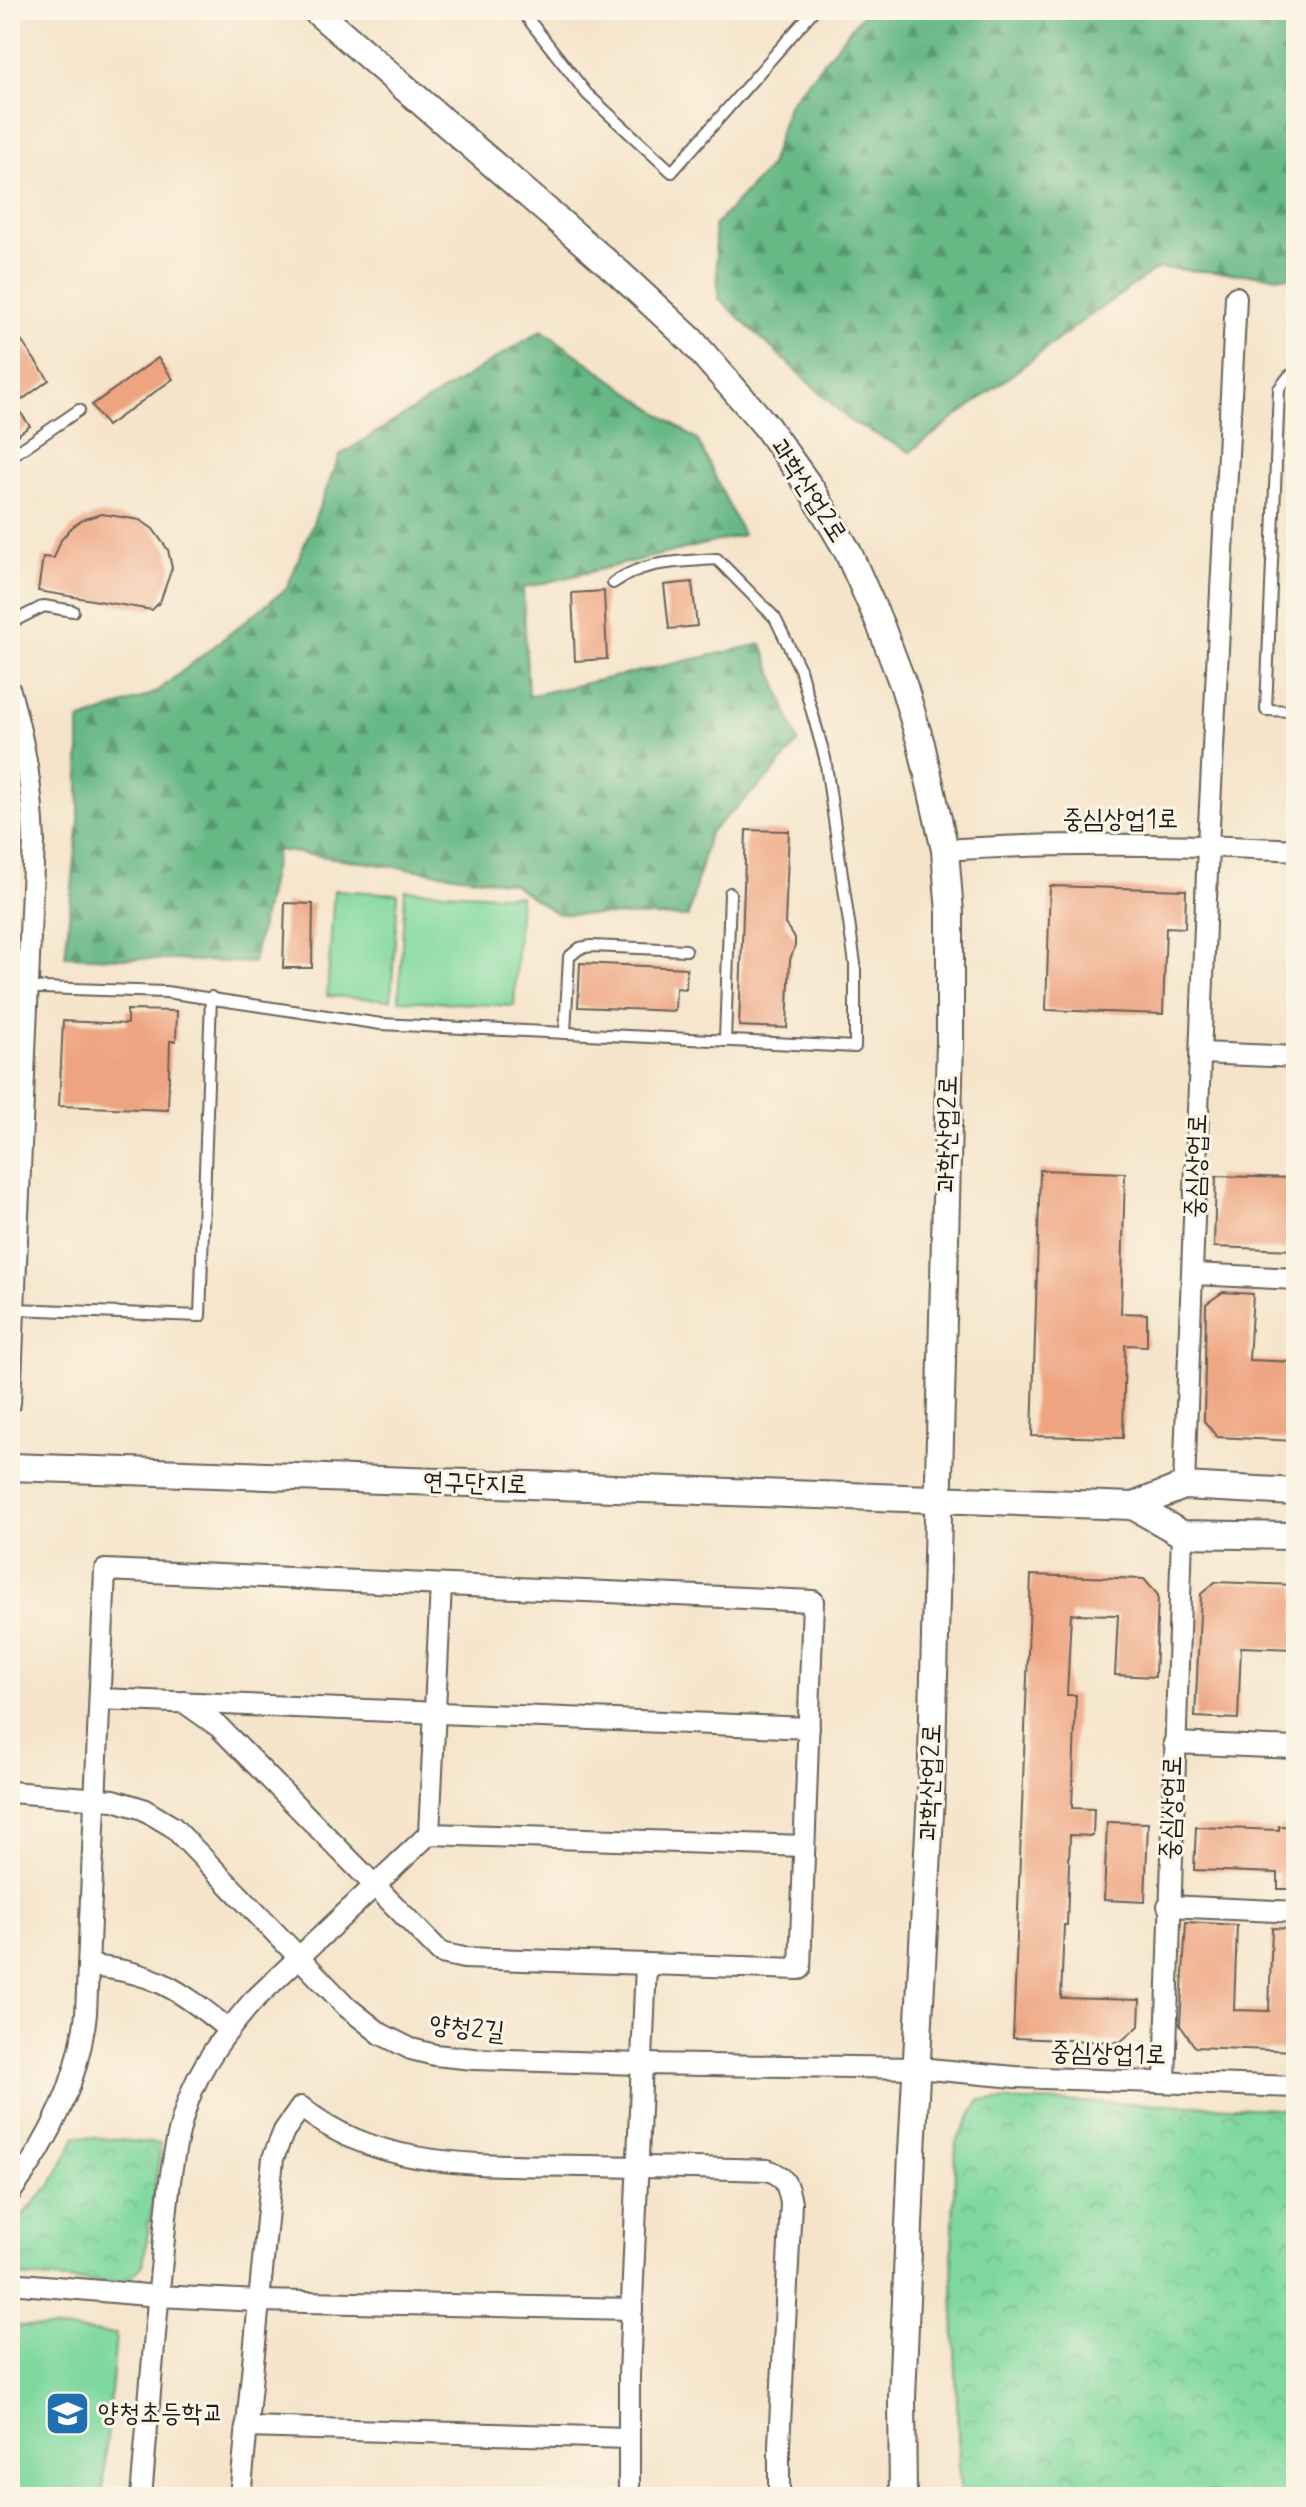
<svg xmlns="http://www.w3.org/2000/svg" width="1306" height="2507" viewBox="0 0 1306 2507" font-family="Mynerve,'Poor Story',sans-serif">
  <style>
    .forest { fill: url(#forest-firs); stroke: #416a50; stroke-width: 2 }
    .park { fill: url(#park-crowns); stroke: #4d7a5d; stroke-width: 2 }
    .garden { fill: #7ed89e; stroke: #4d7a5d; stroke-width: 2 }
    .building { fill: #eea481 }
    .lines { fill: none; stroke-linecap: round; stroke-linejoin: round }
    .service-casing { stroke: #686259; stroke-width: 14 }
    .minor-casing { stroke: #686259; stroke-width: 24 }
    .tertiary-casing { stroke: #686259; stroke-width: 30 }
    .service { stroke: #fff; stroke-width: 10 }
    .minor { stroke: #fff; stroke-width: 20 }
    .tertiary { stroke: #fff; stroke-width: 26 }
    .labels { text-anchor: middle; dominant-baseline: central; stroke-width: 6; stroke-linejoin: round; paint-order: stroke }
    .street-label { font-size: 26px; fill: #1c1c1c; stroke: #fcf5e5 }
    .poi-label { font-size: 26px; fill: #1c1c1c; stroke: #fcf5e5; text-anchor: start }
  </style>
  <defs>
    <pattern id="forest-firs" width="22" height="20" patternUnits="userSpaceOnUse" patternTransform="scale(2)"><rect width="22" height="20" fill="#66b885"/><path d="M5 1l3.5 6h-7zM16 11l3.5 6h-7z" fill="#53956c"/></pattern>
    <pattern id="park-crowns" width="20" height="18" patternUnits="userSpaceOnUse" patternTransform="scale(2)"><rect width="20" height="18" fill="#7ed89e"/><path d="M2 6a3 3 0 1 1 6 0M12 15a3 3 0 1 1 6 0" fill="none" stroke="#6cb988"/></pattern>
  </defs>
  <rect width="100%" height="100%" fill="#fcf5e5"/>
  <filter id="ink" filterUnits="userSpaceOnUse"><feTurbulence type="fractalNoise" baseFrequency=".0125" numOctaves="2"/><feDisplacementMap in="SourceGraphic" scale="16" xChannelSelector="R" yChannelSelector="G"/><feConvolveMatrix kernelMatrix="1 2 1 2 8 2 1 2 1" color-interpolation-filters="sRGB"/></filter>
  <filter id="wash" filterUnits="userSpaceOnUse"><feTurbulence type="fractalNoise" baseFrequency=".006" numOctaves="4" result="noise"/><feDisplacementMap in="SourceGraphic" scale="32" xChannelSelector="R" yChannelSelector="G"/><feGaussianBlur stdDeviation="1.8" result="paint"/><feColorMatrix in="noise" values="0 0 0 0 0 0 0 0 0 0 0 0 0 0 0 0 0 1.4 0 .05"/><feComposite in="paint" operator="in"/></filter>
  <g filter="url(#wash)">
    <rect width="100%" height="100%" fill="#f5e4ca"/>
    <g class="forest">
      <path d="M866 10H1296V278L1158 268 1080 323 910 452 850 421 719 299 714 226 770 166 788 105Z"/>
      <path d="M542 330 698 441 743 535 523 588 528 696 762 644 798 742 772 774 709 833 688 917 557 914 511 883 277 850 253 963 65 956 79 820V721L155 693 287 588 340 455Z"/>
    </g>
    <g class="park">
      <path d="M980 2100 1165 2104 1296 2110V2497H960L952 2253 956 2142Z"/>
      <path d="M76 2136 161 2144 143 2265 125 2284 10 2276V2229L52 2184Z"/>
    </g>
    <g class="garden">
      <path d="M334 890 398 894 391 1000 327 996Z"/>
      <path d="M405 890 520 896 514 1006 399 1000Z"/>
      <path d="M10 2325 116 2334 102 2497H10Z"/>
    </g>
    <g id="blocks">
      <g class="building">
        <path d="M10 325 49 380 15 405 30 426 10 440Z"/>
        <path d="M158 358 173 379 107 426 92 405Z"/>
        <path d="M102 514 140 520 153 529 168 550 172 568 160 602 152 610 38 591 43 557 54 558 61 540 71 528 84 519Z"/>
        <path d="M692 582 697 626 669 629 664 585Z"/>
        <path d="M604 591 607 659 575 661 572 593Z"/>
        <path d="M746 830 789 831 785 924 795 938V946L790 960 787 1028 739 1026Z"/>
        <path d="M1050 886 1186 890 1185 928 1166 927 1163 1014 1046 1010Z"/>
        <path d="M285 903 313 904 312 968H283Z"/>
        <path d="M580 963 687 968 686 989 676 988 675 1011 578 1007Z"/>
        <path d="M127 1010 177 1011 176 1041H170L168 1110 59 1106 63 1021 127 1024Z"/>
        <path d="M1040 1170 1125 1173 1121 1313 1147 1314V1346L1125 1345 1123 1438 1032 1436Z"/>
        <path d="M1216 1176 1296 1178V1250L1214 1247Z"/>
        <path d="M1223 1292 1253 1294 1249 1360 1296 1362 1295 1441 1217 1437 1204 1421 1206 1304Z"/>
        <path d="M1031 1575 1144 1579 1158 1595 1155 1677 1115 1675 1118 1615 1071 1614 1067 1695H1076L1072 1808 1094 1809 1093 1836 1070 1835 1067 1925H1064L1061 1998 1140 2000 1139 2026 1120 2042 1013 2038Z"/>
        <path d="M1215 1582 1296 1585 1294 1649 1241 1647 1238 1719 1195 1717 1201 1594Z"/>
        <path d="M1107 1822 1148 1823 1145 1902 1104 1900Z"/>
        <path d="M1279 1826 1296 1827V1889H1278V1873L1194 1870 1196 1827 1279 1830Z"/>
        <path d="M1186 1922 1237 1925 1234 2010 1269 2011 1272 1928 1296 1929V2051L1195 2047 1180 2025Z"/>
      </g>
    </g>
  </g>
  <g filter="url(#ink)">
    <use href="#blocks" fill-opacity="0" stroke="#686259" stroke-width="2"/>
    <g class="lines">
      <defs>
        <g id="service">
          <path d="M521 10 587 94 672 172 814 10"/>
          <path d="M1296 373 1289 376 1279 389 1266 710 1296 711"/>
          <path d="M10 457 79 410"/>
          <path d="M10 623 44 606 73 611"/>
          <path d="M10 987 166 992 381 1024 855 1047V964L825 758 800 669 775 618 717 559C678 562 646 560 613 583"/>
          <path d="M565 1033 569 957 580 948 591 946 686 950"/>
          <path d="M725 1041 730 893"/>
          <path d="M14 1309 200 1316 211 997"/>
        </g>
        <g id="minor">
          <path d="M10 691C25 746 32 785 34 842L10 1403"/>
          <path d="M945 850C1062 842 1179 844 1296 850"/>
          <path d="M1201 1053 1296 1057"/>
          <path d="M1193 1274 1296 1279"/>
          <path d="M1184 1486 1208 845 1236 297"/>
          <path d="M441 1585 429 1834 804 1846"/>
          <path d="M100 1699 809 1728"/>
          <path d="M1174 1743 1296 1748"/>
          <path d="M10 1792 114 1800 143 1809 173 1827 347 2007 381 2034 411 2049 435 2055 473 2059 642 2064 918 2068 1015 2077 1296 2087"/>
          <path d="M1168 1906 1296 1912"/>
          <path d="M88 1966C154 1971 178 1989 228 2029"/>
          <path d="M1165 2082 1182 1534"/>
          <path d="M10 2193C51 2139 78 2082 86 2014L105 1570 813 1601 800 1969 464 1958 441 1953 219 1727 184 1702"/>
          <path d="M10 2283 158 2296 259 2301 632 2309"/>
          <path d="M246 2427 628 2438"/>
          <path d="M141 2497C148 2418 154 2339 162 2260 167 2208 170 2154 187 2104 200 2065 226 2032 252 2002L429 1834"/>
          <path d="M240 2497 273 2158 284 2131 301 2107C381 2172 485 2164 583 2166 644 2167 706 2168 767 2170 785 2175 788 2186 791 2203L779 2445V2497"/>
          <path d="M629 2497V2375L646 1964"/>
        </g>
        <g id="tertiary">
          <path d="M315 10 620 274 691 340 766 426 811 489 847 550 880 624 904 687 921 744 945 850 950 913V1041L931 1795 912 2152 902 2398 903 2497"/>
          <path d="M10 1467 1133 1506 1184 1486 1296 1492"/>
          <path d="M1133 1506 1182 1534 1296 1536"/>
        </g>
      </defs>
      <use href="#service" class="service-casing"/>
      <use href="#minor" class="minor-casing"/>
      <use href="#tertiary" class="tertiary-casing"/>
      <use href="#service" class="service"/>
      <use href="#minor" class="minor"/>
      <use href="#tertiary" class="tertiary"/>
    </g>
  </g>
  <defs>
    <symbol id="school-square" viewBox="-11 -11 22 22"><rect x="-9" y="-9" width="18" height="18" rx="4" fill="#1f6fb2" stroke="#fcf5e5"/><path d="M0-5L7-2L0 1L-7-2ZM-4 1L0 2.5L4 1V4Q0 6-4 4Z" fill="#fff"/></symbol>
  </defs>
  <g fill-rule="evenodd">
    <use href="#school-square" x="42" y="2388" width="51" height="51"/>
  </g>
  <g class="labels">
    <g class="street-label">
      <text transform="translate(808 491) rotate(57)">과학산업2로</text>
      <text x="1120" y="820">중심상업1로</text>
      <text transform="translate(948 1134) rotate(-89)">과학산업2로</text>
      <text transform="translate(1197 1166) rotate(-88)">중심상업로</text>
      <text transform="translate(475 1484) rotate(2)">연구단지로</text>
      <text transform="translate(931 1782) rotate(-88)">과학산업2로</text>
      <text transform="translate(1172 1808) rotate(-88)">중심상업로</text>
      <text transform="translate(467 2029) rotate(6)">양청2길</text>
      <text transform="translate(1108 2054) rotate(2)">중심상업1로</text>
    </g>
    <g class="poi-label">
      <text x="98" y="2414">양청초등학교</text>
    </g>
  </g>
  <rect width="1306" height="2507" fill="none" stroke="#fcf5e5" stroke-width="40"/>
</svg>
